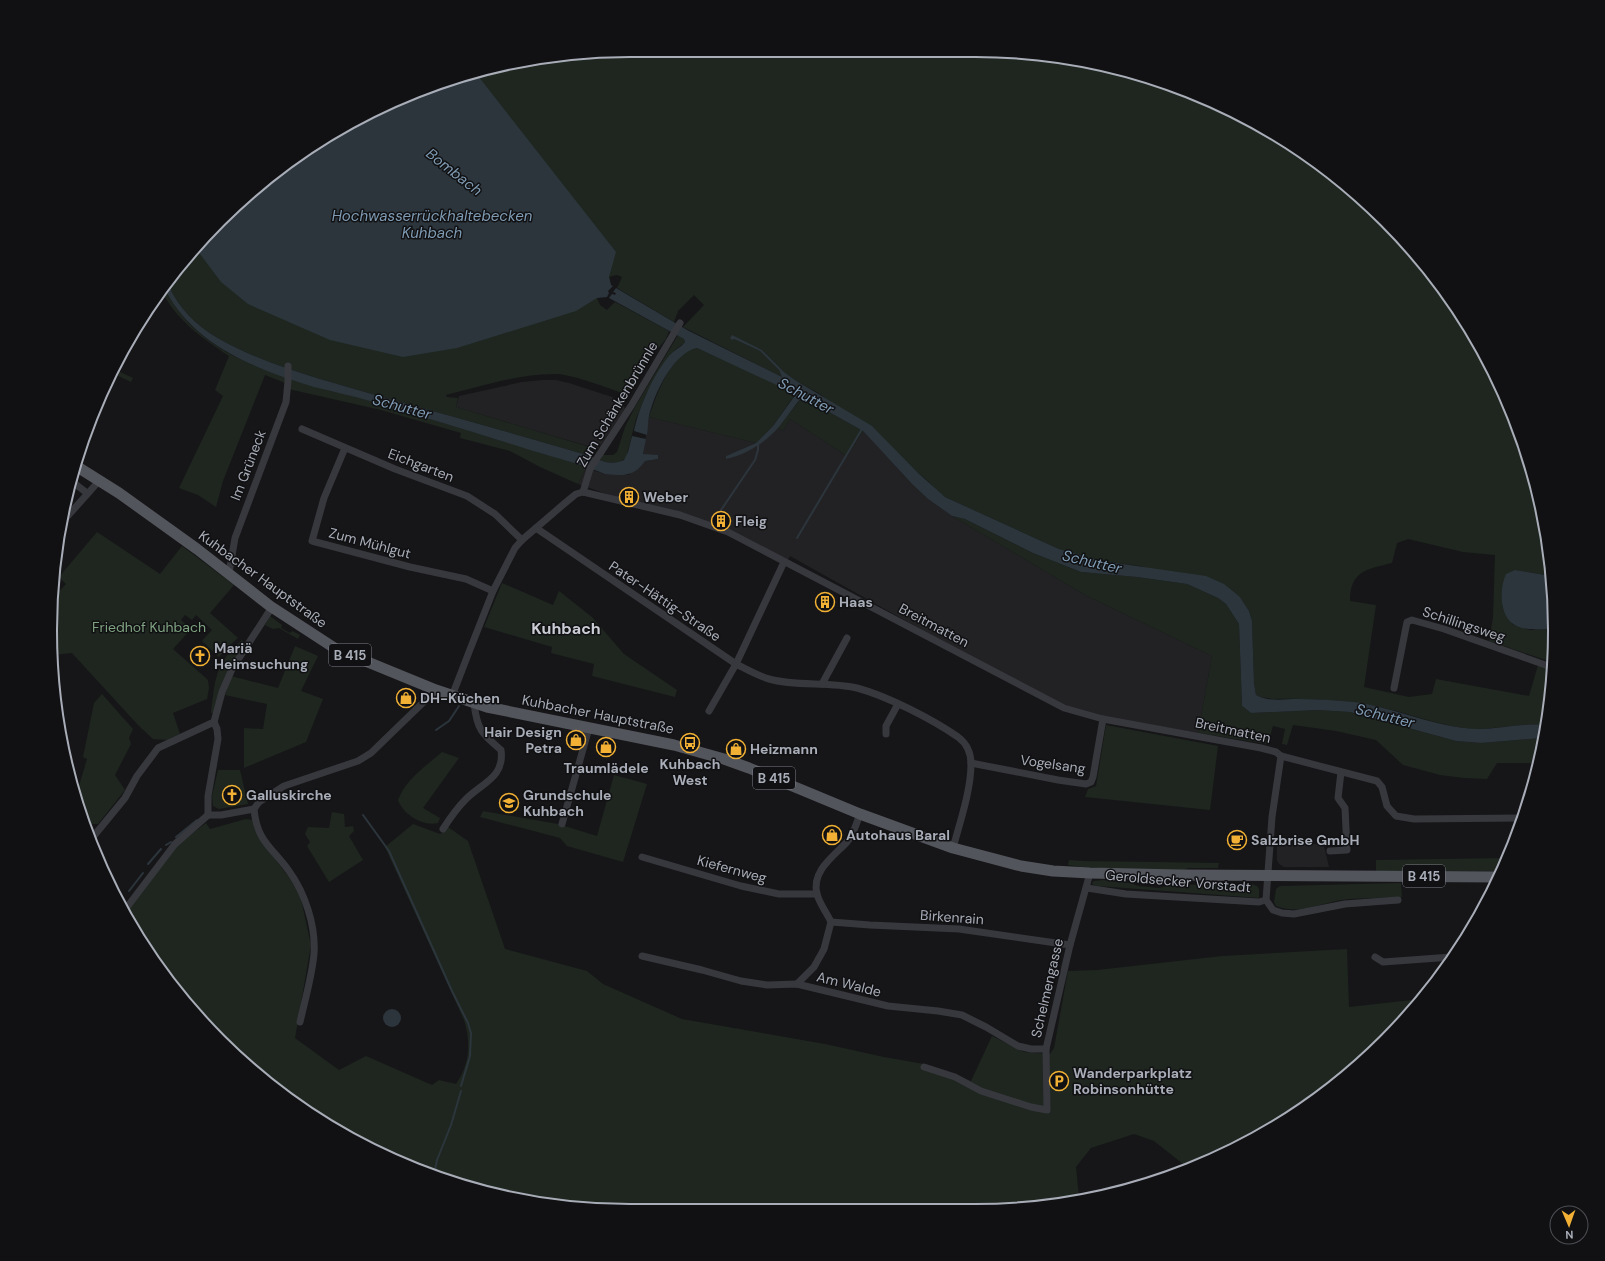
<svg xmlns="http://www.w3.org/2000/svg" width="1605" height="1261" viewBox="0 0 1605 1261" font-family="'DM Sans',sans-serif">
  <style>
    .built { fill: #222225 }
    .green { fill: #1e261f }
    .water { fill: #2c353c }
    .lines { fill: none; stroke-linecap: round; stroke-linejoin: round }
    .stream { stroke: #2c353c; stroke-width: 2 }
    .minor { stroke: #37383d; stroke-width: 7 }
    .primary { stroke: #53555c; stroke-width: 11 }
    .labels { text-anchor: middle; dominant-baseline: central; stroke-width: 3; stroke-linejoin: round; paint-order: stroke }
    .shield { fill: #111113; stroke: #7b7e86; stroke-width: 1 }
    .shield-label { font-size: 13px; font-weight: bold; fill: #a8adb8 }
    .street-label { font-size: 14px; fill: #a8adb8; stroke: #111113 }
    .poi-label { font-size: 14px; font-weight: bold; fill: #a8adb8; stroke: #111113; text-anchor: start }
    .park-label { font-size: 14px; fill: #7fa381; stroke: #111113 }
    .water-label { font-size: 15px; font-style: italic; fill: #7f9bb3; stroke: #111113 }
    .quarter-label { font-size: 16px; font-weight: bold; fill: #c9ccd4; stroke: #111113 }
    .rim { fill: none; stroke: #a8adb8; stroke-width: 2 }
  </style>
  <rect width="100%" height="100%" fill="#161618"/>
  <g class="built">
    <path d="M543 380H556L569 383 612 397 623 404 625 409 598 449 456 407 459 396 522 382Z"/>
    <path d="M649 417 756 443 726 456 727 459 766 439 778 428 783 431 790 419 847 456 863 431 913 485 928 499 952 516 1085 595 1212 656 1198 733 1108 717 1062 704 949 645 790 556 788 560 728 530 627 501 578 484 586 468 605 474 622 475H628L644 461 658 459 643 454Z"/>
    <path d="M1322 844 1324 846 1329 867H1284L1279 864 1277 860V845Z"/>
  </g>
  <g class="green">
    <path d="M631 50 1012 51 1161 81 1265 128 1357 194 1411 248 1477 340 1524 444 1550 555 1551 576 1515 570 1512 624 1530 630 1552 629 1554 663 1489 641 1493 617 1495 555 1463 552 1408 539 1397 543 1392 563C1367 569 1350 571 1350 601L1376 605 1364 687 1409 697 1432 694 1436 679 1529 696 1538 665 1553 670 1544 725C1522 723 1500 729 1477 729 1446 728 1418 716 1388 709 1351 700 1311 698 1273 699L1260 697 1256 695 1254 683 1252 621 1249 611 1240 597 1140 566 1102 561 1059 549 945 497 935 489 928 481 820 394 795 380 784 372 762 350 734 339 760 351 779 370 782 377 683 327 704 305 694 295 678 311 674 322 617 288 622 277 617 275 609 277 611 285 605 296 597 298 600 305 607 310 615 302 669 331 666 339 644 365 632 388 625 394C608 388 574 375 557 374 521 373 480 387 446 395L447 397 458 398 456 407 593 448 590 456C522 436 454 417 386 398 328 381 268 367 216 337 196 325 178 307 169 286L202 244 340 128 480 70Z"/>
    <path d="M166 291C204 366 300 380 372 401 424 417 477 433 528 449 546 455 571 460 586 468L578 484 540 467 510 451 460 438 461 433 381 410 284 388 285 383 265 375 223 481 216 507 198 495 179 488 223 396 215 390 229 356C202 338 180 323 163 294Z"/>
    <path d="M678 335 684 339 685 342 675 350 668 358 646 394 636 419 626 458 620 462 612 463 600 461 603 455H613L617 452 625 427 635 407Z"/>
    <path d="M697 348 796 393 773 426 756 443 649 417C657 394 670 354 697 348Z"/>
    <path d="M116 370 133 378 131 382 114 374Z"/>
    <path d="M802 397 863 431 847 456 790 419 783 431 778 428Z"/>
    <path d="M952 516 965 519 1033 553 1081 572 1137 577 1187 584 1218 598 1226 604 1239 624 1242 706 1251 713 1318 710 1350 712 1456 741 1481 743 1542 738 1538 763H1497L1487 779 1464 778 1440 775 1403 765 1376 740 1336 731 1293 725 1287 745 1282 744 1285 729 1273 726 1268 744 1198 733 1212 656 1085 595Z"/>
    <path d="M97 532 160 574 182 546 234 585 210 613 238 638 230 645 219 657 202 641 212 630 196 615 192 620 185 615 181 620 191 629 173 649 208 680 209 688 207 699 173 713 180 734 167 740 153 739 138 725 72 653 53 655 50 631 54 597 66 584 59 577Z"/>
    <path d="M502 583 553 605 559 591 592 617 624 654 677 690 675 697 592 676 594 664 551 653 552 647 484 627Z"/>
    <path d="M270 616 282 625 281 628 290 633 292 631 300 635 298 639 279 628 273 629 265 625Z"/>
    <path d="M242 640 244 642 226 674 214 713H211C215 680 215 663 242 640Z"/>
    <path d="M295 646 318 656 301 691 323 699 306 742 244 768V728L263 729 267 704 225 695 231 676 278 688Z"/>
    <path d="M102 694 133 729 129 738 131 744 115 775 125 790 98 824H88L76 796 87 759 83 757 94 703Z"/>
    <path d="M1106 725 1218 746 1210 810 1085 797 1088 789 1096 786Z"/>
    <path d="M442 752 459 758 423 808 440 818 438 823C423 827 403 814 398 800 406 779 426 766 442 752Z"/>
    <path d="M218 770H240L248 804 219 809 213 806 212 796Z"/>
    <path d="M614 775 647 784 623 862 567 846 560 838 480 817 483 811 558 824 597 836Z"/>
    <path d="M332 812 344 814 345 827 353 826 354 831 349 836 363 860 329 882 307 846 310 842 305 834 308 827 329 828Z"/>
    <path d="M246 819 253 820 269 851 297 888 301 899 309 936 311 945 295 1038 339 1070 366 1056 432 1085 439 1080 456 1084C470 1064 471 1043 464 1020L385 847 413 824 440 834 448 827 468 841 505 949 587 971 603 984 682 1019 825 1044 884 1057 924 1064 971 1081 992 1036 1024 1052 1050 1054 1054 1048 1068 971 1097 970 1222 956 1347 949 1349 1007 1421 999 1357 1067 1265 1133 1188 1168 1154 1141 1134 1134 1091 1148 1076 1167 1079 1197 1013 1210 630 1211 517 1200 408 1167 308 1113 220 1041 128 921 124 912 171 853 181 842 206 823 210 829Z"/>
    <path d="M1506 858 1501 871H1376V860Z"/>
    <path d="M1069 860 1083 861 1219 863 1218 868H1189L1178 872 1082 867 1068 865Z"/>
    <path d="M1103 880 1130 883 1138 886 1159 888 1170 885 1252 884 1257 886 1259 889V898L1098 886 1093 885 1092 883 1094 881Z"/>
    <path d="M1401 883 1402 897C1384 898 1366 898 1349 899 1324 901 1300 916 1276 906L1274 902 1276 889 1280 886Z"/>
  </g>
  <g class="water">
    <path d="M475 72 616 252 609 277 611 285 613 286 608 291 609 293 607 297 597 298 576 311 457 348 403 357 330 340 248 304 221 282 197 250 220 220 340 128Z"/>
    <path d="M169 286C178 307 196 325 216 337 268 367 328 381 386 398 454 417 522 436 590 456 601 461 612 466 624 460L628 452 632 436 646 439 643 454 658 455V459L645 461C634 477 623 476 605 474 581 464 557 458 533 451 480 434 426 418 373 402 354 396 334 392 314 387 258 370 194 346 166 291Z"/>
    <path d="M616 288 689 331 782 377 779 370 760 351 734 339 732 340 730 338 732 335 762 350 784 372 795 380 872 426 917 472 945 497 1059 549 1102 561 1206 576 1224 584 1240 597 1249 611 1252 621 1254 683 1256 695C1268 702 1285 699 1298 699 1316 699 1335 700 1353 702 1395 707 1435 728 1478 729 1500 729 1522 723 1544 725L1542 738 1481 743 1456 741 1350 712 1318 710 1251 713 1242 706 1239 624 1226 604 1218 598 1187 584 1137 577 1081 572 1033 553 965 519 952 516 928 499 913 485 863 431 802 397C794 406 787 417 779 427 766 442 746 455 726 459V456L756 443 773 426 796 394 697 348C673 353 654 394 649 416 648 422 648 429 647 435L634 431C639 407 653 375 669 356 674 350 680 348 685 342L684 339 609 298 612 294 615 295 616 293 613 292Z"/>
    <path d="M1515 570 1551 576 1552 629C1528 630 1506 632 1502 602 1501 592 1502 583 1506 574Z"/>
    <circle cx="392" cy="1018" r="9"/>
  </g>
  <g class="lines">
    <g class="stream">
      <path d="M719 513 755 460 758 450V444"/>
      <path d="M797 538 862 429"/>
      <path d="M436 730 449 721 459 706"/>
      <path d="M363 815 389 851 452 991 468 1023 471 1033 470 1056 461 1086"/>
      <path d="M176 837 197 820"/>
      <path d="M166 845 171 842"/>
      <path d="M148 864 161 849"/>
      <path d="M129 891 143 873"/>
      <path d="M434 1175 437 1160 451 1125 461 1091"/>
    </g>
    <g class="minor">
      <path d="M302 429 395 469 467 496 495 514 522 540"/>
      <path d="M345 448 324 498 312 541 410 567 466 579 493 591"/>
      <path d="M70 480 87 493"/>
      <path d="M583 492 680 515 728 532 1064 708 1103 719 1261 748 1276 752 1281 756 1272 817 1266 900 1259 902 1126 894 1087 888"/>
      <path d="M583 492 590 469 631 406 680 323"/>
      <path d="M65 519 99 481"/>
      <path d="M536 528 736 664C746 669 758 676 769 679 797 687 828 681 857 688 887 696 932 719 958 737 966 743 971 753 971 764 971 790 960 822 953 848"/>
      <path d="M229 573 235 538 286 402 288 381V366"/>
      <path d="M822 684 847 638"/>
      <path d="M1394 688 1407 622 1412 620 1444 629 1554 668"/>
      <path d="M452 696 469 652 493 591 515 548 522 540 565 503 576 494 583 492"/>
      <path d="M709 711 736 664 784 562"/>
      <path d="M886 734V726L898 704"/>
      <path d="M1281 756 1377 781 1382 787 1387 806 1396 816 1414 819 1521 818"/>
      <path d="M971 763 1058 780 1086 784 1091 782 1093 777 1103 719"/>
      <path d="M254 809C257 842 272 847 289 871 305 893 316 926 314 954 312 976 305 1000 300 1022"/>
      <path d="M208 815H221L254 809 259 802 284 786 358 761 371 753 436 690"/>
      <path d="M208 815V796L218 739 217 729 214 722 222 692 232 669 272 607"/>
      <path d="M562 824 589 728"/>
      <path d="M443 829C450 818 457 808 466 799 482 783 505 777 501 750 482 734 477 730 474 703"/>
      <path d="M93 837 125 798 137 776 158 748 214 722"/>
      <path d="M1330 851 1347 850 1345 808 1338 798 1341 772"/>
      <path d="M642 857 741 886 779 894H817"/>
      <path d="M1266 900 1273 910 1282 913 1294 914 1345 904 1398 900"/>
      <path d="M124 911 175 844 208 815"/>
      <path d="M831 922 870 925 959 929 1070 945"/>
      <path d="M642 956 702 970 741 981 767 985 797 984 888 1006 938 1011 962 1015 986 1027 1018 1046 1031 1049H1046"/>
      <path d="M1375 957 1383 962 1452 957"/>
      <path d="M797 984 814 967 824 949 831 922C827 913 819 903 817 894 811 871 834 856 847 842 854 834 856 824 860 814"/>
      <path d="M924 1067 955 1077 981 1091 1031 1107 1047 1110 1046 1049 1070 945 1090 873"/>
    </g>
    <path class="primary" d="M76 466 119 493 197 549 270 606 336 649 436 690 487 707 674 745 724 759 749 768 860 814 953 848 1021 866 1053 871 1090 873 1179 875 1499 877"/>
  </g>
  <defs>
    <symbol id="building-ring" viewBox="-11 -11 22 22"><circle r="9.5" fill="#111113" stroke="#f2b134" stroke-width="1.5"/><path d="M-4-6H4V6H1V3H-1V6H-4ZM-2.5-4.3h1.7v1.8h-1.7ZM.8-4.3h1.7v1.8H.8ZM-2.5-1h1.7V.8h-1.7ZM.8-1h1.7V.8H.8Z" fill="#f2b134"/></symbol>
    <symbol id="church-ring" viewBox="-11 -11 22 22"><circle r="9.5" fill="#111113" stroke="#f2b134" stroke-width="1.5"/><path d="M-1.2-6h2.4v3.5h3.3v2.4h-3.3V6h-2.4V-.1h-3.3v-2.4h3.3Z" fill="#f2b134"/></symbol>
    <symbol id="shop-ring" viewBox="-11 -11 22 22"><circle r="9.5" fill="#111113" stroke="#f2b134" stroke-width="1.5"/><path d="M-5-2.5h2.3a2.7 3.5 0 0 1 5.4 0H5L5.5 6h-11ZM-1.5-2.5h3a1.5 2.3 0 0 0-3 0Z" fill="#f2b134"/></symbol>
    <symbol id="bus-ring" viewBox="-11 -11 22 22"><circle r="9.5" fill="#111113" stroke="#f2b134" stroke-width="1.5"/><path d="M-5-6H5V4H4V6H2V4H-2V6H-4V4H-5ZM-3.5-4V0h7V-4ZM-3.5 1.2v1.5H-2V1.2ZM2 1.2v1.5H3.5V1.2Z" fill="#f2b134"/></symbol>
    <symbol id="school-ring" viewBox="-11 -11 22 22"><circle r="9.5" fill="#111113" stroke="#f2b134" stroke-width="1.5"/><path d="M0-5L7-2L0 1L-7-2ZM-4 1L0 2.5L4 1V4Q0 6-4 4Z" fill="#f2b134"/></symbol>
    <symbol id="cafe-ring" viewBox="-11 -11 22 22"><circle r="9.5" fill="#111113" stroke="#f2b134" stroke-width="1.5"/><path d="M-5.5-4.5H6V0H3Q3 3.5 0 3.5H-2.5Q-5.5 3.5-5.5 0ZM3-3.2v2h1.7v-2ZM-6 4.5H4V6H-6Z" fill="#f2b134"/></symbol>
    <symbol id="parking-ring" viewBox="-11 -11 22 22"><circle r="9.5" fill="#111113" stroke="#f2b134" stroke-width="1.5"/><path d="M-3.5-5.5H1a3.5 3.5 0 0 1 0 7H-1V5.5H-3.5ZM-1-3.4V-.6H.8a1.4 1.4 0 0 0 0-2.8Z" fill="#f2b134"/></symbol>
  </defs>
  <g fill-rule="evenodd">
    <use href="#building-ring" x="618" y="486" width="22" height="22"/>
    <use href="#building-ring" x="710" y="510" width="22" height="22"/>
    <use href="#building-ring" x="814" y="591" width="22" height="22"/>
    <use href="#church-ring" x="189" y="645" width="22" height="22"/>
    <use href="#shop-ring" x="395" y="687" width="22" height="22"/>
    <use href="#shop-ring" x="565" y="729" width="22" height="22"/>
    <use href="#bus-ring" x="679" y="732" width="22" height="22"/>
    <use href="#shop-ring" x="595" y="736" width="22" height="22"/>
    <use href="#shop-ring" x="725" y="738" width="22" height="22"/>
    <use href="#church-ring" x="221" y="784" width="22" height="22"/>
    <use href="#school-ring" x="498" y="792" width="22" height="22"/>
    <use href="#shop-ring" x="821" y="824" width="22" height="22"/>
    <use href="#cafe-ring" x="1226" y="829" width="22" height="22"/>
    <use href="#parking-ring" x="1048" y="1070" width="22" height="22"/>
  </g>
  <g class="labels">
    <g class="shield">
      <rect x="329" y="644" width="42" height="22" rx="3"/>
      <rect x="753" y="767" width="42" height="22" rx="3"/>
      <rect x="1403" y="865" width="42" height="22" rx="3"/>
    </g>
    <g class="shield-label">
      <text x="350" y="655">B 415</text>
      <text x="774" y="778">B 415</text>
      <text x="1424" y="876">B 415</text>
    </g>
    <g class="street-label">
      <text transform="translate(617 404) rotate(-59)">Zum Schänkenbrünnle</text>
      <text transform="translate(248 465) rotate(-69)">Im Grüneck</text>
      <text transform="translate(421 465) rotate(21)">Eichgarten</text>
      <text transform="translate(370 543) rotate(15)">Zum Mühlgut</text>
      <text transform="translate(263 579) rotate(36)">Kuhbacher Hauptstraße</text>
      <text transform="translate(665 601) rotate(34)">Pater-Hättig-Straße</text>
      <text transform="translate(1464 624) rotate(18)">Schillingsweg</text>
      <text transform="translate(934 625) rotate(28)">Breitmatten</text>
      <text transform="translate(598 714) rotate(11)">Kuhbacher Hauptstraße</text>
      <text transform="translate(1233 730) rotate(12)">Breitmatten</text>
      <text transform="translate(1053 764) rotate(8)">Vogelsang</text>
      <text transform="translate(732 869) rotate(15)">Kiefernweg</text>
      <text transform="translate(1178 881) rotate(5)">Geroldsecker Vorstadt</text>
      <text transform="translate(952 917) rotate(4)">Birkenrain</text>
      <text transform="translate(849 984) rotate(14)">Am Walde</text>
      <text transform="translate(1047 988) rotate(-77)">Schelmengasse</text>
    </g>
    <g class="poi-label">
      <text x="643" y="497">Weber</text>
      <text x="735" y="521">Fleig</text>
      <text x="839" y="602">Haas</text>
      <text x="214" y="648">Mariä<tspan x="214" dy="16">Heimsuchung</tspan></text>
      <text x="420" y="698">DH-Küchen</text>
      <text x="562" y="732" text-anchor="end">Hair Design<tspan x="562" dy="16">Petra</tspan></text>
      <text x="750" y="749">Heizmann</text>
      <text x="690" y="764" text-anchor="middle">Kuhbach<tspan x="690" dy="16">West</tspan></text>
      <text x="606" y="768" text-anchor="middle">Traumlädele</text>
      <text x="246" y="795">Galluskirche</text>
      <text x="523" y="795">Grundschule<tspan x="523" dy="16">Kuhbach</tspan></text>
      <text x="846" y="835">Autohaus Baral</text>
      <text x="1251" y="840">Salzbrise GmbH</text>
      <text x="1073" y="1073">Wanderparkplatz<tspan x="1073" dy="16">Robinsonhütte</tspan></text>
    </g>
    <g class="park-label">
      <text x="149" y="627">Friedhof Kuhbach</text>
    </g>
    <g class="water-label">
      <text transform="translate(454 172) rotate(38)">Bombach</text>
      <text x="432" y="216">Hochwasserrückhaltebecken<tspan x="432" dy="17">Kuhbach</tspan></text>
      <text transform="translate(806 396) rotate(28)">Schutter</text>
      <text transform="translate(402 407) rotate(15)">Schutter</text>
      <text transform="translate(1092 562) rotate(13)">Schutter</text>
      <text transform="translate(1385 716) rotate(14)">Schutter</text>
    </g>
    <g class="quarter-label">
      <text x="566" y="628">Kuhbach</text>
    </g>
  </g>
  <path d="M0 0H1605V1261H0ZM630 57H975A573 573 0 0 1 1548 630V631A573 573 0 0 1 975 1204H630A573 573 0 0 1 57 631V630A573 573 0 0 1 630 57Z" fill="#111113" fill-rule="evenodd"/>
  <path class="rim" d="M630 57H975A573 573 0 0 1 1548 630V631A573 573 0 0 1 975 1204H630A573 573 0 0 1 57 631V630A573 573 0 0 1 630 57Z"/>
  <g transform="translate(1569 1225) rotate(178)"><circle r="19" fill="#111113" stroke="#4d4f55"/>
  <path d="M0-3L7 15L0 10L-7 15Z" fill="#f2b134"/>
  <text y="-6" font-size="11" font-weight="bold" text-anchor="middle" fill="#a8adb8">N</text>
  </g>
</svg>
